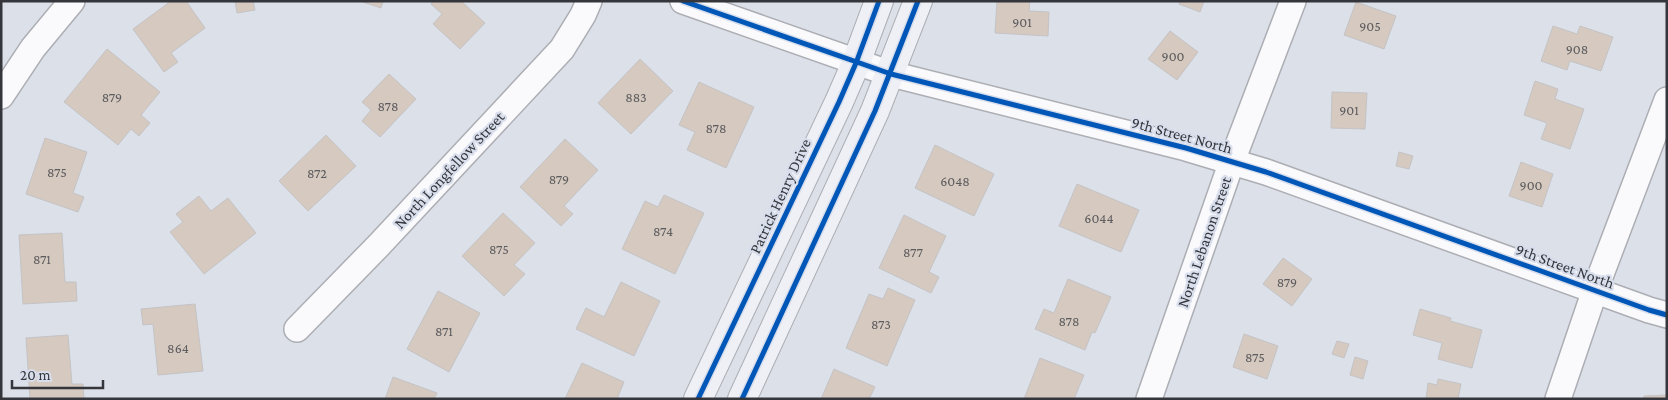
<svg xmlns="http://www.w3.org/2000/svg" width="1668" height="400" viewBox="0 0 1668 400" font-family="'Crimson Pro',serif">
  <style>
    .building { fill: #d5c9c0; stroke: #c4c3c5 }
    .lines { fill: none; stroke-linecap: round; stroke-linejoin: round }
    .street-casing { stroke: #acaeb4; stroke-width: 28 }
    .secondary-casing { stroke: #acaeb4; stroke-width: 30 }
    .street { stroke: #fafafc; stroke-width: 25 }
    .secondary { stroke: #eff0f5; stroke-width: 28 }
    .cycleway-casing { stroke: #d8deec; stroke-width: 8 }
    .cycleway { stroke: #0057b8; stroke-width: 5 }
    .labels { text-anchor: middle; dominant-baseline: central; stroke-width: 4.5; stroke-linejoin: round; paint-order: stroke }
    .number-label { font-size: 14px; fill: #5c5b5d }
    .street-label { font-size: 16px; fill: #34363c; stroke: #d8deec }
  </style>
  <rect width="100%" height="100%" fill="#dce0e8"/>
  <g class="building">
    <path d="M171 1H186L205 28 171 53 178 62 164 72 133 29Z"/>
    <path d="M235 1H253L255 10 237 13Z"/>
    <path d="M360 1H383L381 8Z"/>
    <path d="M433 1H461L485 23 460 49 433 24 442 14 431 4Z"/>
    <path d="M997 1H1030L1029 11 1049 12 1048 36 995 33Z"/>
    <path d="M1180 1H1204L1200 12 1179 4Z"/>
    <path d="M1356 2 1396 16 1384 49 1344 35Z"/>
    <path d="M1553 26 1577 34 1580 26 1613 37 1601 71 1570 61 1567 70 1541 61Z"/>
    <path d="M1170 31 1198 52 1177 80 1148 59Z"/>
    <path d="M107 49 160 92 141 115 150 123 139 136 131 129 118 145 64 102Z"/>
    <path d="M640 59 673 91 631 134 598 103Z"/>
    <path d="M389 74 416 99 380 137 362 121 371 110 362 102Z"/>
    <path d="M1535 81 1558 89 1555 99 1584 109 1570 149 1541 139 1547 123 1524 115Z"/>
    <path d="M699 82 754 107 726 168 687 150 695 132 679 125Z"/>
    <path d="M1332 92 1367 93 1365 129 1331 128Z"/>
    <path d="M326 135 356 166 308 211 279 181Z"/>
    <path d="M45 138 87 152 73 193 84 197 78 212 26 194Z"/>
    <path d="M565 139 598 170 564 206 573 214 561 226 520 187Z"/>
    <path d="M935 145 994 174 974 216 915 188Z"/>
    <path d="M1399 152 1413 156 1409 169 1396 166Z"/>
    <path d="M1521 162 1553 174 1542 207 1509 196Z"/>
    <path d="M1077 184 1139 210 1121 252 1059 226Z"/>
    <path d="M664 195 704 213 675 274 622 249 645 201 658 207Z"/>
    <path d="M199 196 211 211 228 198 256 233 204 274 170 232 183 222 176 214Z"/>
    <path d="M503 213 535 243 514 265 525 274 504 296 462 256Z"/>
    <path d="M904 215 946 236 929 272 939 277 931 293 879 268Z"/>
    <path d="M62 233 65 282H76L77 301 23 304 19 235Z"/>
    <path d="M1283 258 1312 279 1292 306 1263 284Z"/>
    <path d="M1068 279 1111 297 1095 333 1092 332 1085 350 1035 329 1044 309 1054 313Z"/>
    <path d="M621 282 660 301 634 356 576 329 586 308 604 317Z"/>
    <path d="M888 288 915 300 887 366 846 348 869 294 883 299Z"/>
    <path d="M438 291 480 313 449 372 407 349Z"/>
    <path d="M195 304 203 371 158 375 153 324 143 325 141 309Z"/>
    <path d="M1420 309 1451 318 1450 321 1482 330 1472 368 1438 359 1442 343 1413 335Z"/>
    <path d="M1244 334 1278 346 1267 379 1233 367Z"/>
    <path d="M68 335 72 384H83L84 399H30L26 338Z"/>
    <path d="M1337 341 1349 344 1344 358 1332 354Z"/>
    <path d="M1355 357 1368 361 1363 379 1350 375Z"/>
    <path d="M1040 358 1084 375 1074 399H1024Z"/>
    <path d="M582 363 624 382 617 399H565Z"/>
    <path d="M834 369 875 387 869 399H821Z"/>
    <path d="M393 377 437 393 434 399H385Z"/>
    <path d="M1438 379 1461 384 1458 399H1426L1428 383 1437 385Z"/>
    <path d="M1667 395V399H1644V396Z"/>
  </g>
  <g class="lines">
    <defs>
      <g id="street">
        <path d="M683 1 891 74 1186 148 1266 172 1649 310 1667 315"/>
        <path d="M1 96 33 48 72 1"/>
        <path d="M297 329 379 245 562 49 583 15 589 1"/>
        <path d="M1149 399 1232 161 1293 1"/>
        <path d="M1558 399 1595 290 1667 100"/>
      </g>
      <g id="secondary">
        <path d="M698 399 839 102 856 63 879 1"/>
        <path d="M742 399 875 111 918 1"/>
      </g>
    </defs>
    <use href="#street" class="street-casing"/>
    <use href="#secondary" class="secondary-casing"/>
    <use href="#street" class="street"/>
    <use href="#secondary" class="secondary"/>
    <defs>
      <g id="cycleway">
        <path d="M683 1 891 74 1186 148 1266 172 1649 310 1667 315"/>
        <path d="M698 399 839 102 856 63 879 1"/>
        <path d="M742 399 875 111 918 1"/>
      </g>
    </defs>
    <use href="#cycleway" class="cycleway-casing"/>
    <use href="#cycleway" class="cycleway"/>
  </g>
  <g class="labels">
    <g class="number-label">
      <text x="1022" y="22">901</text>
      <text x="1370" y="26">905</text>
      <text x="1577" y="49">908</text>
      <text x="1173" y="56">900</text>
      <text x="112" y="97">879</text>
      <text x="636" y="97">883</text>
      <text x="388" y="106">878</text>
      <text x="1349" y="110">901</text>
      <text x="716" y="128">878</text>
      <text x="57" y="172">875</text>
      <text x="317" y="173">872</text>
      <text x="559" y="179">879</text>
      <text x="955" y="181">6048</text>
      <text x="1531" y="185">900</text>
      <text x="1099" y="218">6044</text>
      <text x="663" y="231">874</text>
      <text x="499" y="249">875</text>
      <text x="913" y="252">877</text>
      <text x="42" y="259">871</text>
      <text x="1287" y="282">879</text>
      <text x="1069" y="321">878</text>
      <text x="881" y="324">873</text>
      <text x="444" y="331">871</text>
      <text x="178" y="348">864</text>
      <text x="1255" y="357">875</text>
    </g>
    <g class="street-label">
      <text transform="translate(1182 135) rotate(15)">9th Street North</text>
      <text transform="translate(449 170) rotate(-47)">North Longfellow Street</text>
      <text transform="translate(780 196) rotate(-65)">Patrick Henry Drive</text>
      <text transform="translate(1204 242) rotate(-71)">North Lebanon Street</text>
      <text transform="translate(1565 266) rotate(20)">9th Street North</text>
    </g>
  </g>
  <rect width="1668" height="400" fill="none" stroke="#34363c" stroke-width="5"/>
  <path d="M12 380v8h91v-8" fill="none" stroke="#34363c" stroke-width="2.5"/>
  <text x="20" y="380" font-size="15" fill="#34363c" stroke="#d8deec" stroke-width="4" paint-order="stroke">20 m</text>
</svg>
